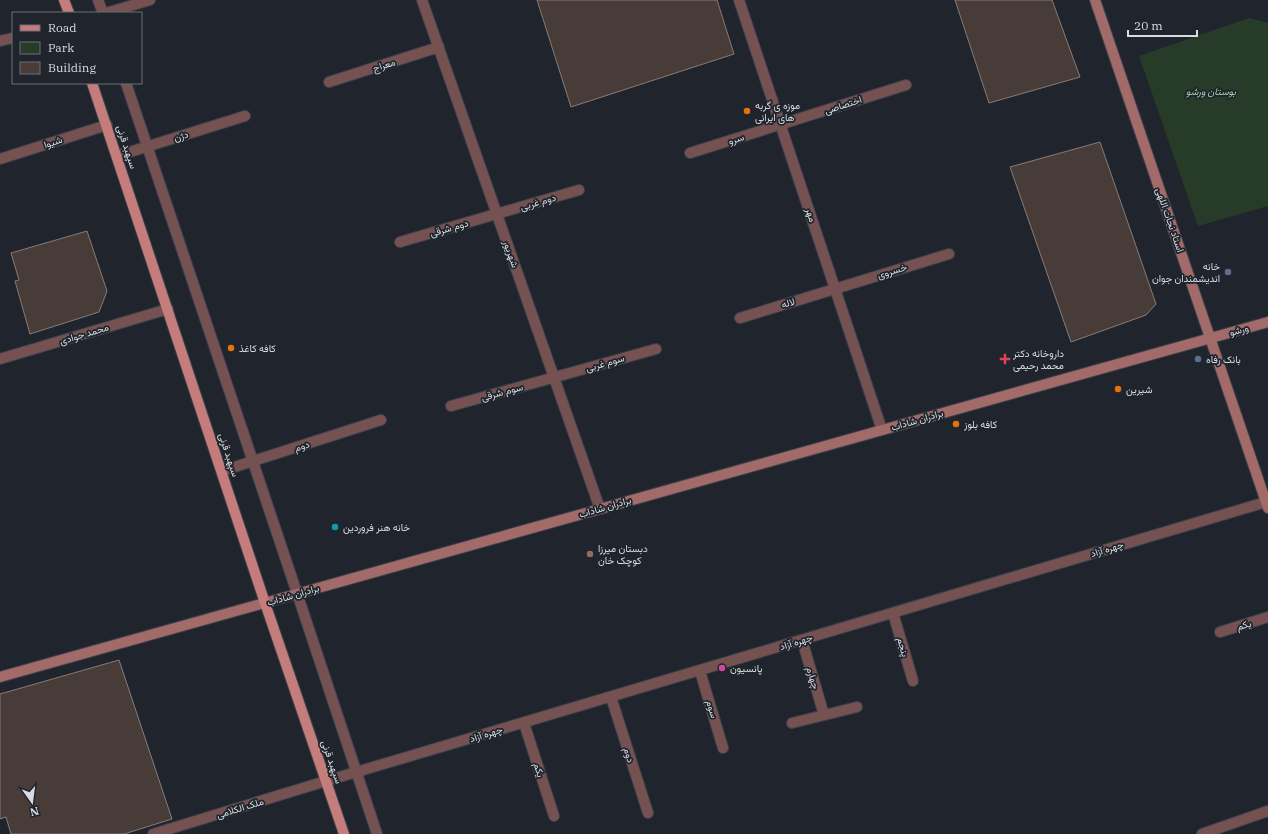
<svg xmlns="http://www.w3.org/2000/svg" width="1268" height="834" viewBox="0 0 1268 834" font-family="'IBM Plex Serif',Vazirmatn,serif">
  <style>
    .green { fill: #263b28 }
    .building { fill: #483c39; stroke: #887b77 }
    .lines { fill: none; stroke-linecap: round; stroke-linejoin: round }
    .lane-casing { stroke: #3d424a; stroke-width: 12 }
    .street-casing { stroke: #3d424a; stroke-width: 12 }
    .secondary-casing { stroke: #3d424a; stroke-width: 12 }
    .primary-casing { stroke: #3d424a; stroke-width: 12 }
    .lane { stroke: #755251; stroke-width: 10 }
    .street { stroke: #755251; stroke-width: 10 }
    .secondary { stroke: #a26a69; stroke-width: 10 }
    .primary { stroke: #c57d7c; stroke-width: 10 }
    .food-dot { fill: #e8710a; stroke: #20252d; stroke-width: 1.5 }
    .service-dot { fill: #5c6f8a; stroke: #20252d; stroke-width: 1.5 }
    .health-dot { fill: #e0444e; stroke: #20252d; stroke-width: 1.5 }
    .culture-dot { fill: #0f9aa8; stroke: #20252d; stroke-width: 1.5 }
    .education-dot { fill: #8d6e63; stroke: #20252d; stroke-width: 1.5 }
    .hotel-dot { fill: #d1479c; stroke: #20252d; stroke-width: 1.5 }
    .labels { text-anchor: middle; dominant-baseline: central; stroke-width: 3.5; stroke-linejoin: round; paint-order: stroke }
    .street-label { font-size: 10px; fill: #d8dce2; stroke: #20252d }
    .park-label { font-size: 10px; font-style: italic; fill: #a0cea4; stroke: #20252d }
    .poi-label { font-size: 10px; fill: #d8dce2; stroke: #20252d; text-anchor: start }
  </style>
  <rect width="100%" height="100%" fill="#20252d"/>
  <path class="green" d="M1249 18 1268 23V206L1198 226 1139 56Z"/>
  <g class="building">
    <path d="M537 0H717L734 54 571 107Z"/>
    <path d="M955 0H1052L1080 77 989 103Z"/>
    <path d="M1100 142 1156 304 1146 315 1071 342 1010 167Z"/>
    <path d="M87 231 107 291 99 312 30 334 15 281 19 280 11 253Z"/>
    <path d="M119 660 172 819 124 834H11L6 817 0 819V694Z"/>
  </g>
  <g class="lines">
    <defs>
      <g id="lane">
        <path d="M98 0 103 13"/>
        <path d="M126 83 297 593 377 834"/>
      </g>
      <g id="street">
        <path d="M422 0 600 509"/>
        <path d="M739 0 882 430"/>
        <path d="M106 13 150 0"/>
        <path d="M0 41 13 38"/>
        <path d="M329 82 439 47"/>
        <path d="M690 153 906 85"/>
        <path d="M117 156 245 116"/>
        <path d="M0 159 107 125"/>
        <path d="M400 242 579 190"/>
        <path d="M740 318 949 254"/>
        <path d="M0 359 168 309"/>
        <path d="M451 406 656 349"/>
        <path d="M222 471 381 420"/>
        <path d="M893 613 913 681"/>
        <path d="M1220 632 1268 617"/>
        <path d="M802 640 824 715"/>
        <path d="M700 671 723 748"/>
        <path d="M611 697 648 813"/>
        <path d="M524 723 554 816"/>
        <path d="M792 723 857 707"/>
        <path d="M153 834 326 781 1266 502"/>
        <path d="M1202 834 1268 811"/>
      </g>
      <g id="secondary">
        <path d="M1095 0 1268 508"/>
        <path d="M0 677 1268 322"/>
      </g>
      <g id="primary">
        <path d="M64 0 69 13"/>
        <path d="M92 83 265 603 344 834"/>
      </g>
    </defs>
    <use href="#lane" class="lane-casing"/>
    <use href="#street" class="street-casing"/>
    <use href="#secondary" class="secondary-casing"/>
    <use href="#primary" class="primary-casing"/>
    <use href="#lane" class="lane"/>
    <use href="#street" class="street"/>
    <use href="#secondary" class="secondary"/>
    <use href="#primary" class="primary"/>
  </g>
  <g class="food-dot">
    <circle cx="747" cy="111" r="4"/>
    <circle cx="231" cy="348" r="4"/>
    <circle cx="1118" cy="389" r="4"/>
    <circle cx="956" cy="424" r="4"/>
  </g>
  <g class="service-dot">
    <circle cx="1228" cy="272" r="4"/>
    <circle cx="1198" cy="359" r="4"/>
  </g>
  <path class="health-dot" d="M1003 353h4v4h4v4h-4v4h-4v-4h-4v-4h4z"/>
  <circle class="culture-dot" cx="335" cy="527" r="4"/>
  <circle class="education-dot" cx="590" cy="554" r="4"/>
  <circle class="hotel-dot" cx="722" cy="668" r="4"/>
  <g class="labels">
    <g class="street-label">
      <text transform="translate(384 65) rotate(-18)">معراج</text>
      <text transform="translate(843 105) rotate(-18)">اختصاصی</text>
      <text transform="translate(181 136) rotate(-17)">دژن</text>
      <text transform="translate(736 139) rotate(-18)">سرو</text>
      <text transform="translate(53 142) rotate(-18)">شیوا</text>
      <text transform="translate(127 147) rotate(72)">سپهبد قرنی</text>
      <text transform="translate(538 202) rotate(-16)">دوم غربی</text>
      <text transform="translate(811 215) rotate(72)">مهر</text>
      <text transform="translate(1170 220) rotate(71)">استاد نجات اللهی</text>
      <text transform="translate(449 228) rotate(-16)">دوم شرقی</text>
      <text transform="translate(511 254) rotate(71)">شهریور</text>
      <text transform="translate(892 271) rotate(-17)">خسروی</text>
      <text transform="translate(788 303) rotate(-17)">لاله</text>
      <text transform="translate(1239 330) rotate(-15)">ورشو</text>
      <text transform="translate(84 334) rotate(-17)">محمد جوادی</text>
      <text transform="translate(605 363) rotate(-16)">سوم غربی</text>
      <text transform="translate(502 392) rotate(-15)">سوم شرقی</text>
      <text transform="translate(917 420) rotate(-16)">برادران شاداب</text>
      <text transform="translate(302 446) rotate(-18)">دوم</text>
      <text transform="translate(229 455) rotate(72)">سپهبد قرنی</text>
      <text transform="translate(605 507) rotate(-16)">برادران شاداب</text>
      <text transform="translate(1107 549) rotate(-17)">چهره آزاد</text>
      <text transform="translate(293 595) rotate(-16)">برادران شاداب</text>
      <text transform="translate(1244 625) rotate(-17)">یکم</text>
      <text transform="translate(796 642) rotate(-17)">چهره آزاد</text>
      <text transform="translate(903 647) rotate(74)">پنجم</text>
      <text transform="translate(813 678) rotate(73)">چهارم</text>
      <text transform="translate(712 709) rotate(73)">سوم</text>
      <text transform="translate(486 734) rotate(-17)">چهره آزاد</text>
      <text transform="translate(629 755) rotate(73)">دوم</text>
      <text transform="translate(332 762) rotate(71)">سپهبد قرنی</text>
      <text transform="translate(539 770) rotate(73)">یکم</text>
      <text transform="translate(240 808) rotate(-17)">ملک الکلامی</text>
    </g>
    <g class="park-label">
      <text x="1211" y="91">بوستان ورشو</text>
    </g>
    <g class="poi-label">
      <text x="755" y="105">موزه ی گربه<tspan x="755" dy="12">های ایرانی</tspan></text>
      <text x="1220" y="266" text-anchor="end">خانه<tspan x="1220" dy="12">اندیشمندان جوان</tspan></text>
      <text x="239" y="348">کافه کاغذ</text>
      <text x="1013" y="353">داروخانه دکتر<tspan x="1013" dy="12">محمد رحیمی</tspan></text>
      <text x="1206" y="359">بانک رفاه</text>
      <text x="1126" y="389">شیرین</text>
      <text x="964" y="424">کافه بلوز</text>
      <text x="343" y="527">خانه هنر فروردین</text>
      <text x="598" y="548">دبستان میرزا<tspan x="598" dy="12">کوچک خان</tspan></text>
      <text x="730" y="668">پانسیون</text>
    </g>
  </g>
  <rect x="12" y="12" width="130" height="72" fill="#20252d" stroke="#6a6e75"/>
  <rect x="20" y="25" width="20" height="6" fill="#c57d7c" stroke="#6a6e75"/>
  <text x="48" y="32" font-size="12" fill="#d8dce2">Road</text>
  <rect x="20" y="42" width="20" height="12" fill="#263b28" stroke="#6a6e75"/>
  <text x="48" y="52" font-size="12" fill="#d8dce2">Park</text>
  <rect x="20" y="62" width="20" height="12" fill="#483c39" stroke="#6a6e75"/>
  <text x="48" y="72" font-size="12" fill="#d8dce2">Building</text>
  <g transform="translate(32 802) rotate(166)" stroke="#20252d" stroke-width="3" paint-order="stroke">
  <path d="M0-3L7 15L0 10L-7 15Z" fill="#d8dce2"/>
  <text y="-6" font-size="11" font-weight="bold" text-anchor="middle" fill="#d8dce2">N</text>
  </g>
  <path d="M1128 30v6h69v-6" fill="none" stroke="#d8dce2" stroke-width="2"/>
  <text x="1134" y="30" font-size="12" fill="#d8dce2" stroke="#20252d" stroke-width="3" paint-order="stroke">20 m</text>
</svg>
